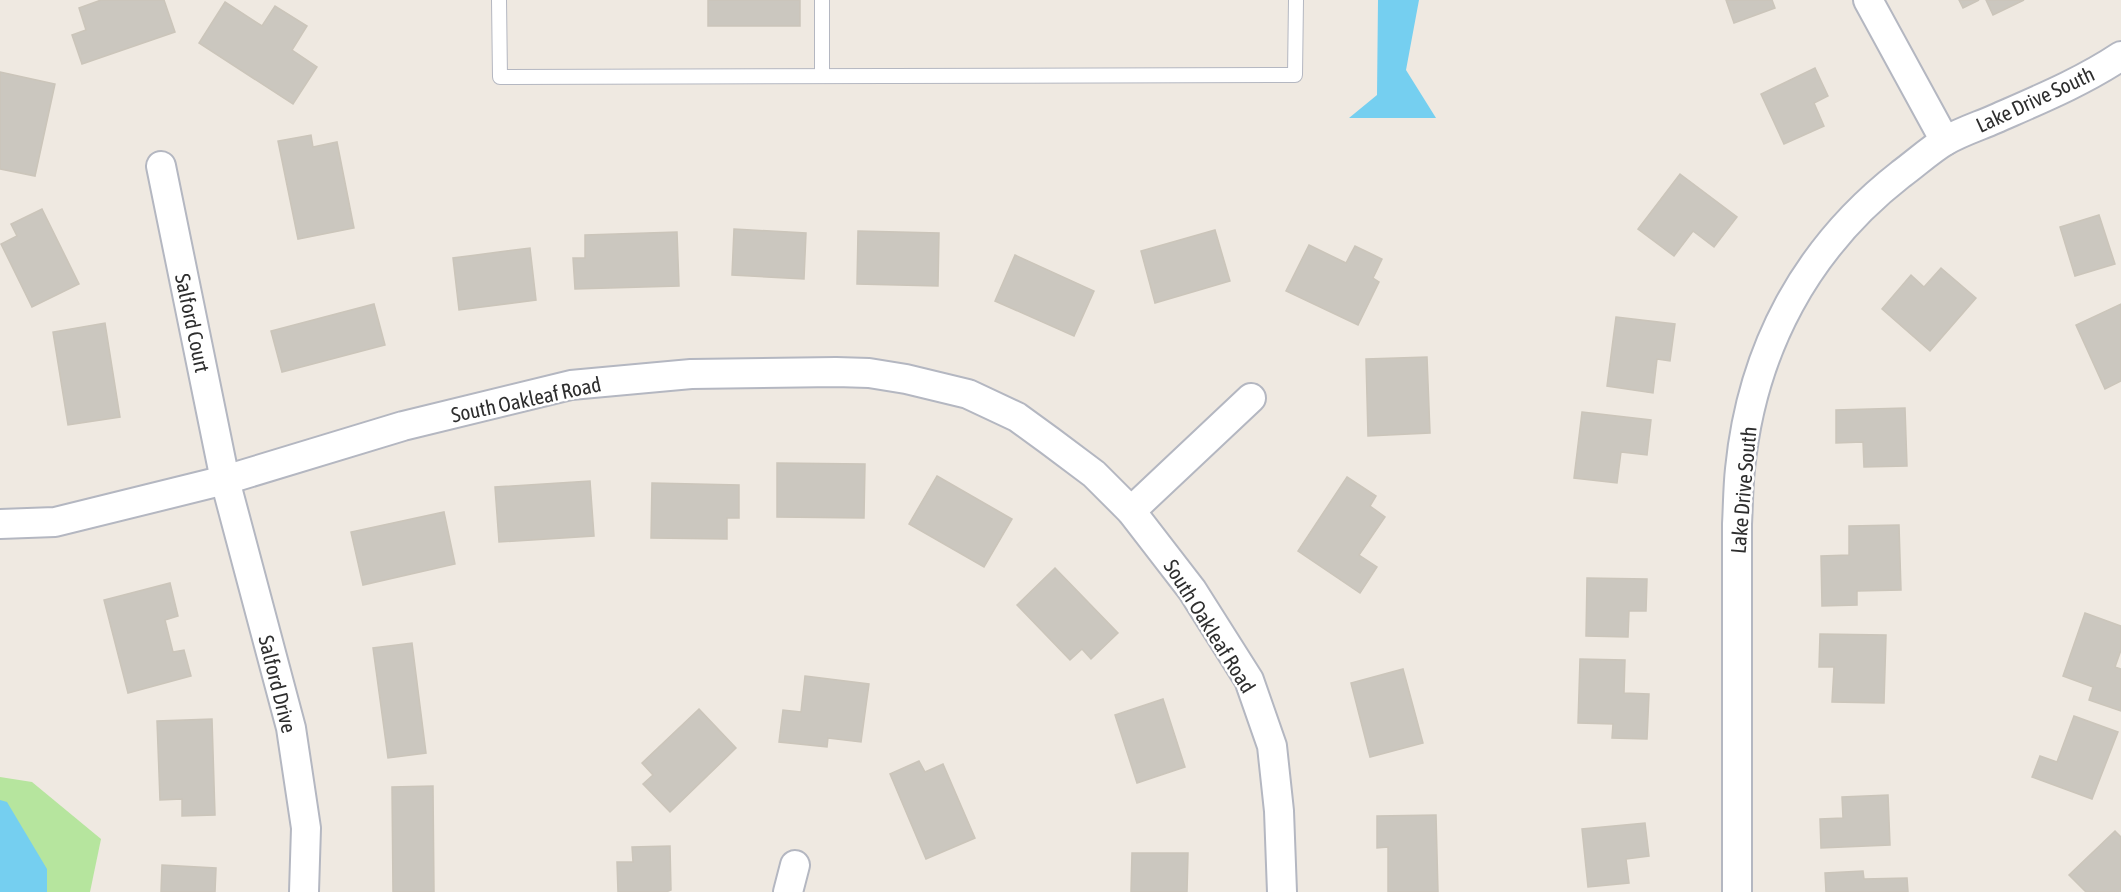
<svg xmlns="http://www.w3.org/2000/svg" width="2121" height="892" viewBox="0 0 2121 892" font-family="'Asap Condensed',sans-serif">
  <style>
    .green { fill: #b6e59e }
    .water { fill: #75cff0 }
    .building { fill: #cbc7bf; stroke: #cbc5ba; stroke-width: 1.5 }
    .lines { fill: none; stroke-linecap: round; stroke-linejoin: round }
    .service-casing { stroke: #b4b7c1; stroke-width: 16 }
    .minor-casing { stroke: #b4b7c1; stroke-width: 32 }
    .service { stroke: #fff; stroke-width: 14 }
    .minor { stroke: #fff; stroke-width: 28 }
    .labels { text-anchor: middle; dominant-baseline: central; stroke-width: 5; stroke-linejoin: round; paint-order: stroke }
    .street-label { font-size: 21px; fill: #2e2e2e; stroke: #fff }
  </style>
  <rect width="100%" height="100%" fill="#efe9e1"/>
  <path class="green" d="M0 777 32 782 101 839 90 892H0Z"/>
  <g class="water">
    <path d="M1378 0H1419L1406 70 1436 118H1349L1377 95Z"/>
    <path d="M0 800 7 802 47 869V892H0Z"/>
  </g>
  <g class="building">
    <path d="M101 0H164L175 32 82 64 72 35 86 30 79 8Z"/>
    <rect x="708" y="0" width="92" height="26"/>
    <path d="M1726 0H1772L1775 8 1734 23Z"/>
    <path d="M1959 0H1979L1963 8Z"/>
    <path d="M1986 0H2024L1993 15Z"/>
    <path d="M225 2 262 26 275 6 307 26 292 50 317 67 293 104 199 43Z"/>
    <path d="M1815 68 1828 96 1814 103 1824 126 1784 144 1761 94Z"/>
    <path d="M0 72 55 84 35 176 0 169Z"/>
    <path d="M311 135 313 147 337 142 354 228 298 239 278 141Z"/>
    <path d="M1680 174 1737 217 1714 247 1693 231 1674 256 1638 229Z"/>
    <path d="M42 209 79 284 32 307 1 244 17 236 11 224Z"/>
    <path d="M2099 215 2115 264 2075 276 2060 227Z"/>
    <path d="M734 229 806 233 804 279 732 275Z"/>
    <path d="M1215 230 1230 281 1155 303 1141 251Z"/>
    <path d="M858 231 939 233 938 286 857 284Z"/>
    <path d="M677 232 679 286 575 289 573 258H585V235Z"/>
    <path d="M1309 245 1346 263 1355 246 1382 259 1373 278 1379 282 1358 325 1286 291Z"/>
    <path d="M530 248 536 300 459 310 453 258Z"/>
    <path d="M1015 255 1094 291 1074 336 995 301Z"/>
    <path d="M1941 268 1976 298 1930 351 1882 309 1911 275 1924 287Z"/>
    <path d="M374 304 385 345 282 372 271 331Z"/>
    <path d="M2121 304V381L2105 389 2076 325Z"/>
    <path d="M1616 317 1675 324 1670 361 1657 359 1653 393 1607 386Z"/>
    <path d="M105 323 120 417 68 425 53 332Z"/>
    <path d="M1427 357 1430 433 1368 436 1366 359Z"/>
    <path d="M1905 408 1907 466 1864 467 1863 442 1836 443V410Z"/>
    <path d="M1582 412 1651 420 1647 455 1621 452 1617 483 1574 478Z"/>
    <path d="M777 463 865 464 864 518 777 517Z"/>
    <path d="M937 476 1012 519 984 567 909 524Z"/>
    <path d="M1347 477 1376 496 1370 506 1385 517 1359 555 1377 567 1360 593 1298 551Z"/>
    <path d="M590 481 594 536 499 542 495 487Z"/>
    <path d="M652 483 739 485V518H727V539L651 538Z"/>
    <path d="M444 512 455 564 363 585 351 532Z"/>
    <path d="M1899 525 1901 590 1857 591V605L1822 606 1821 556 1849 555V526Z"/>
    <path d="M1055 568 1118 633 1091 659 1082 649 1070 660 1017 605Z"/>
    <path d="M1587 578 1647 579 1646 611H1629L1628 637 1586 636Z"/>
    <path d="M170 583 178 616 165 620 173 652 184 650 191 676 128 693 104 600Z"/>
    <path d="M2085 613 2121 626V650L2115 667 2121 669V711L2089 700 2093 687 2063 676Z"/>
    <path d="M1820 634 1886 635 1884 703 1832 702 1834 667H1819Z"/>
    <path d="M412 643 426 753 388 758 373 648Z"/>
    <path d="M1580 659 1625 660 1624 693 1649 694 1647 739 1612 738 1613 724 1578 723Z"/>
    <path d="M1403 669 1423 743 1370 757 1351 683Z"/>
    <path d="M805 676 869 684 861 742 828 738 827 747 779 742 783 710 801 712Z"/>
    <path d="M1163 699 1185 767 1137 783 1115 715Z"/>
    <path d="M699 709 736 748 670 812 643 784 653 775 642 763Z"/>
    <path d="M2074 716 2118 732 2092 799 2032 777 2040 756 2057 762Z"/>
    <path d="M212 719 215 815 182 816V799L160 800 157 721Z"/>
    <path d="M919 761 925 772 943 764 975 838 926 859 890 774Z"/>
    <path d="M433 786 434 892H393L392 787Z"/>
    <path d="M1888 795 1890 845 1821 848 1820 819 1843 818 1842 797Z"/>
    <path d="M1436 815 1438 892H1388V847L1377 848V816Z"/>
    <path d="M1645 823 1649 856 1626 859 1629 883 1588 887 1582 829Z"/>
    <path d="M2115 831 2121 837V892H2086L2069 875Z"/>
    <path d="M670 846 671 890 666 892H618L617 862H633L632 847Z"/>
    <path d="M1132 853H1188L1187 892H1131Z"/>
    <path d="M162 865 216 868 215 892H161Z"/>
    <path d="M1863 871 1864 879 1907 878 1908 892H1826L1825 873Z"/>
  </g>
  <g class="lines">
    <defs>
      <g id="service">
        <path d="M499 0 500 77 1295 75 1296 0"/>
        <path d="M822 0V76"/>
      </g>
      <g id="minor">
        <path d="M1868 0 1945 141"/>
        <path d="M161 166 225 480 291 728 306 828 304 892"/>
        <path d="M1131 511 1251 398"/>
        <path d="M0 524 55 522 225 480 403 426 571 385 691 374 836 372 869 373 906 379 968 394 1017 417 1050 441 1094 474 1131 511 1192 590 1249 680 1272 746 1279 811 1282 892"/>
        <path d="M788 892 795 865"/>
        <path d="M1737 892V524C1738 506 1738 487 1740 469 1752 349 1806 248 1901 174 1916 163 1930 150 1945 141 1960 132 1979 126 1995 119 2038 100 2082 82 2121 56"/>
      </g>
    </defs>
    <use href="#service" class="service-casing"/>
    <use href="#minor" class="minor-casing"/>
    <use href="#service" class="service"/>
    <use href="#minor" class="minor"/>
  </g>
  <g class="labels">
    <g class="street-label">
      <text transform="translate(2035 99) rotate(-25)">Lake Drive South</text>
      <text transform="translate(193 323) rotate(78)">Salford Court</text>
      <text transform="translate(526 399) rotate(-12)">South Oakleaf Road</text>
      <text transform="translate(1743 490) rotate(-85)">Lake Drive South</text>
      <text transform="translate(1210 626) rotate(58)">South Oakleaf Road</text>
      <text transform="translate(278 684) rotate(76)">Salford Drive</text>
    </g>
  </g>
</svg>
